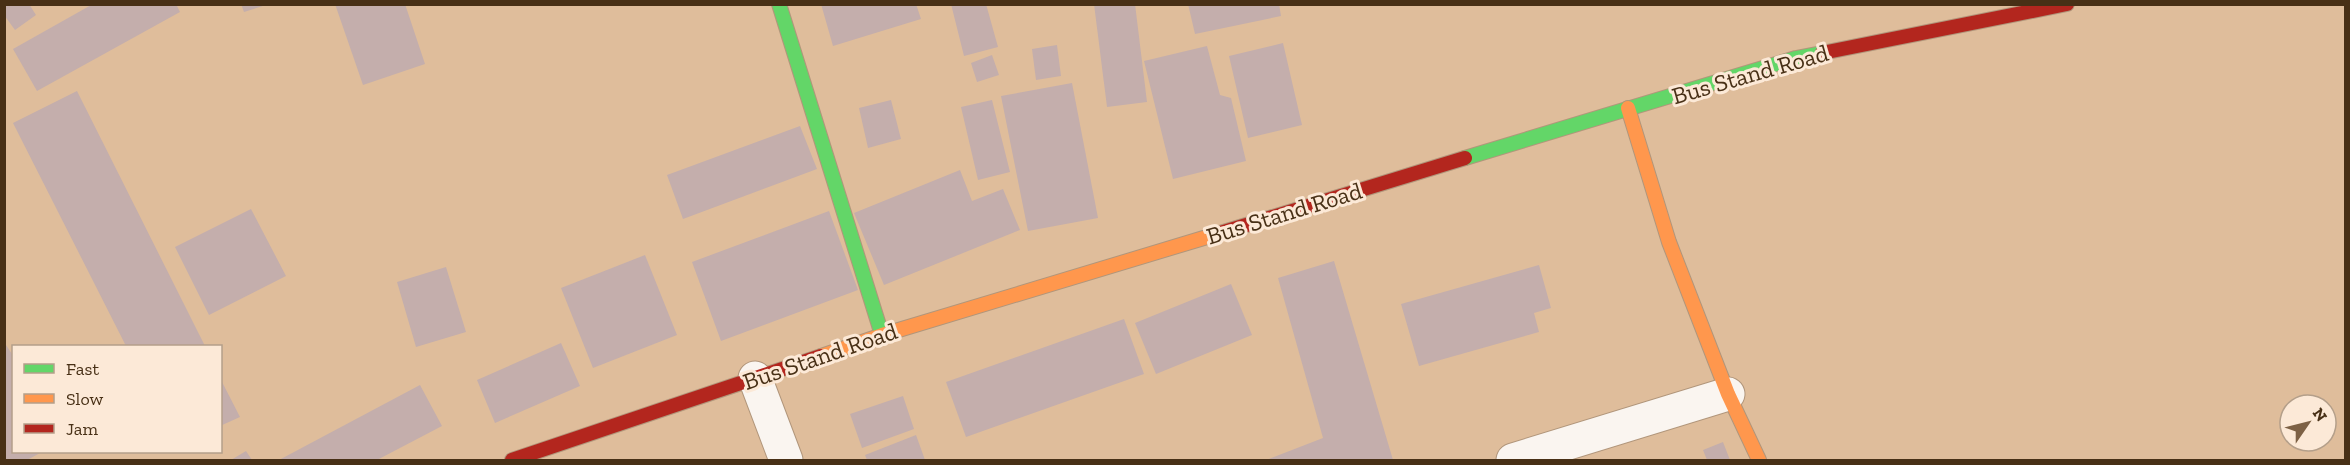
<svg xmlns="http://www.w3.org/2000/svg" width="2350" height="465" viewBox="0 0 2350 465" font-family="'Zilla Slab',serif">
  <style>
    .building { fill: #c4aeac }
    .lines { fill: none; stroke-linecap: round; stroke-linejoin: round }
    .street-casing { stroke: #b1967b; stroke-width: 35 }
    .fast-casing { stroke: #b1967b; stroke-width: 16 }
    .slow-casing { stroke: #b1967b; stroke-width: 16 }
    .jam-casing { stroke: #b1967b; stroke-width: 16 }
    .street { stroke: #faf5f0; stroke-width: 33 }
    .fast { stroke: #63d668; stroke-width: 14 }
    .slow { stroke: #ff974d; stroke-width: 14 }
    .jam { stroke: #b3261e; stroke-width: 14 }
    .labels { text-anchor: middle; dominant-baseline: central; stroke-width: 6; stroke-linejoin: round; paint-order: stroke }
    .street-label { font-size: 24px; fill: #483016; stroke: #fce9d7 }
  </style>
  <rect width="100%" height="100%" fill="#dfbd9b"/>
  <g class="building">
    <path d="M4 4H29L36 15 15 30 4 15Z"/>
    <path d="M93 4H176L180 12 37 91 13 49Z"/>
    <path d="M241 4H266V5L244 12Z"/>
    <path d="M335 4H405L425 64 363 85Z"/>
    <path d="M821 4H916L921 19 833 46Z"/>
    <path d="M951 4H986L998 47 964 56Z"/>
    <path d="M1094 4H1135L1147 102 1107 107Z"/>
    <path d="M1188 4H1279L1281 16 1195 34Z"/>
    <path d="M1283 43 1302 125 1248 138 1229 56Z"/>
    <path d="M1057 45 1061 76 1036 80 1032 49Z"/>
    <path d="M1207 46 1220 95 1231 98 1246 161 1173 179 1144 61Z"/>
    <path d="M992 55 999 75 977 82 971 63Z"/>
    <path d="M1072 83 1098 218 1028 231 1001 96Z"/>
    <path d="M77 91 205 346H126L13 123Z"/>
    <path d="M891 100 901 139 868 148 859 108Z"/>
    <path d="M992 100 1010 172 978 180 961 107Z"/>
    <path d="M800 126 817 169 683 219 667 175Z"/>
    <path d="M960 170 972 201 1003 189 1020 230 884 285 854 213Z"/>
    <path d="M251 209 286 276 209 315 175 247Z"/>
    <path d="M829 211 858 290 721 341 692 262Z"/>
    <path d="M645 255 677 335 593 368 561 288Z"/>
    <path d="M1334 261 1393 460H1266L1323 438 1278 278Z"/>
    <path d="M1539 265 1551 308 1534 313 1539 332 1419 366 1401 304Z"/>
    <path d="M446 267 466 332 416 347 397 282Z"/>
    <path d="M1231 284 1252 335 1156 374 1135 323Z"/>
    <path d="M1124 319 1144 374 966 437 946 382Z"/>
    <path d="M4 342 14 357V452H42L27 460H4Z"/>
    <path d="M561 343 580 386 495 423 477 380Z"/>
    <path d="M220 378 240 417 220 426Z"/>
    <path d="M420 385 442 426 377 460H279Z"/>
    <path d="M903 396 914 429 862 448 850 414Z"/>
    <path d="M916 435 925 460H867L865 455Z"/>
    <path d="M1723 442 1730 460H1707L1703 450Z"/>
    <path d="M246 451 252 460H231Z"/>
  </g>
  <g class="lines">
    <defs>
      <g id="street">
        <path d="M755 378 786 460"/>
        <path d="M1513 460 1728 394"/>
      </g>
      <g id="fast">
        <path d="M779 4 882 335"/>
        <path d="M1465 158 1796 58 1822 53"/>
      </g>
      <g id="slow">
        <path d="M1628 108 1669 242 1728 394 1759 460"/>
        <path d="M821 356 882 335 1217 234"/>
      </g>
      <g id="jam">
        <path d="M1822 53 2067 4"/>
        <path d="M1217 234 1465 158"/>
        <path d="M512 460 821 356"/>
      </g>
    </defs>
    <use href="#street" class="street-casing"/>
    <use href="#fast" class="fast-casing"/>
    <use href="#slow" class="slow-casing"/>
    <use href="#jam" class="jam-casing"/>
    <use href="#street" class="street"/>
    <use href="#fast" class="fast"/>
    <use href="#slow" class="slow"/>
    <use href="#jam" class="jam"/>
  </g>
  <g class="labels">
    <g class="street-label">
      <text transform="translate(1750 74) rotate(-16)">Bus Stand Road</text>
      <text transform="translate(1284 213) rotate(-17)">Bus Stand Road</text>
      <text transform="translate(820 356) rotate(-19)">Bus Stand Road</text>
    </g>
  </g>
  <rect width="2350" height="465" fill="none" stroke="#483016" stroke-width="12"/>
  <rect x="12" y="345" width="210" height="108" fill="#fce9d7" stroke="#b49f8a" stroke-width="1.5"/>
  <rect x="24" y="364" width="30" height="9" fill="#63d668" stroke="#b49f8a" stroke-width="1.5"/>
  <text x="66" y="375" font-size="18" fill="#483016">Fast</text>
  <rect x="24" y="394" width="30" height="9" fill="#ff974d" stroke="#b49f8a" stroke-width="1.5"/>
  <text x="66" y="405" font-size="18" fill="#483016">Slow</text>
  <rect x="24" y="424" width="30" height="9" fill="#b3261e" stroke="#b49f8a" stroke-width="1.5"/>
  <text x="66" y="435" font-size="18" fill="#483016">Jam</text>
  <g transform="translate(2308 423) rotate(55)"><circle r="28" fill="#fce9d7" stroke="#b49f8a" stroke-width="1.5"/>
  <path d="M0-4.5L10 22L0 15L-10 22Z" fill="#7d6145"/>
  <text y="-9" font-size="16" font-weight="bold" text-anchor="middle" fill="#483016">N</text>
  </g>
</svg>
